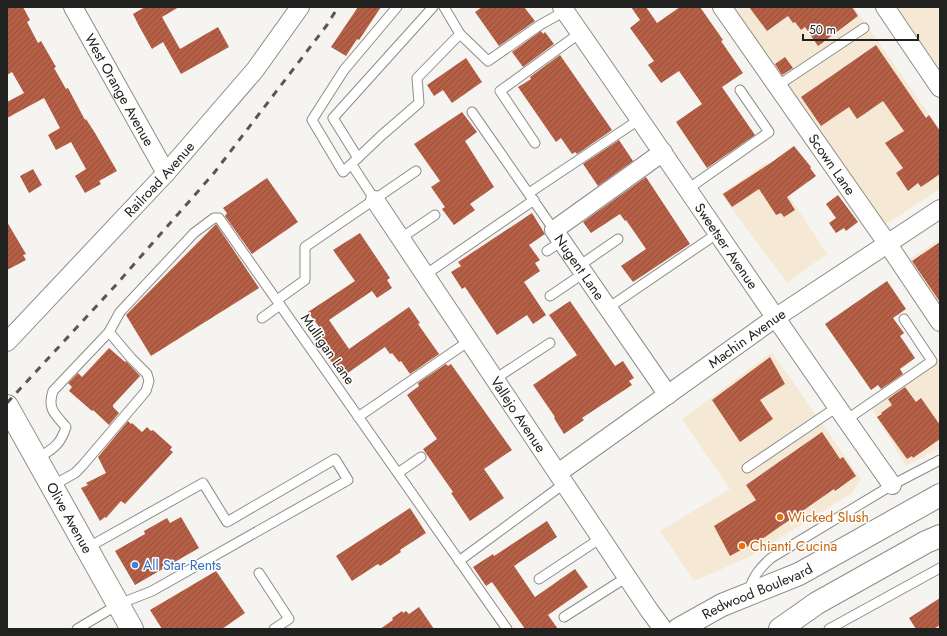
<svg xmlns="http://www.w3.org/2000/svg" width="947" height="636" viewBox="0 0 947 636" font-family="Jost,sans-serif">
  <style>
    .commercial { fill: #f5e9d5 }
    .building { fill: url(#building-hatch) }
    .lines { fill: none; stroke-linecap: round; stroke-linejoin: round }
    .lane-casing { stroke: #8d8c88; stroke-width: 11 }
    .street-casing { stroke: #8d8c88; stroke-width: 20 }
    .secondary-casing { stroke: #8d8c88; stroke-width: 24 }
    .lane { stroke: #fff; stroke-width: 9 }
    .street { stroke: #fff; stroke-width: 18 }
    .secondary { stroke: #fff; stroke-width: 22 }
    .rail { stroke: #585755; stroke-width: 3; stroke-dasharray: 7 7; stroke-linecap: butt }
    .food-dot { fill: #e8710a; stroke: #fff; stroke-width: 1.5 }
    .shop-dot { fill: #3f7fe0; stroke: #fff; stroke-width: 1.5 }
    .labels { text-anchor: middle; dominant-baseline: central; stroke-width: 3; stroke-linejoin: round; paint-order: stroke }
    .street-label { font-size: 14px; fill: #21211f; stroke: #fff }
    .food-label { font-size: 14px; fill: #c56008; stroke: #fff; text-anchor: start }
    .shop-label { font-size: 14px; fill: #366cbe; stroke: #fff; text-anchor: start }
  </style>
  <defs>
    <pattern id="building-hatch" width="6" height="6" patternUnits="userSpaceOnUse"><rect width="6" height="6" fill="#b56046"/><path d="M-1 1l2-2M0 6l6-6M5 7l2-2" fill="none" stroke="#934f3a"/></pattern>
  </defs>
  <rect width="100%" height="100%" fill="#f6f4f1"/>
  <g class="commercial">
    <path d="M734 7H854L940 130V189L885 225Z"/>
    <path d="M897 7H940V70Z"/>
    <path d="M767 162 827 254 787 283 721 194Z"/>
    <path d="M940 239V307L909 259Z"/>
    <path d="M772 352 861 479 852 493 749 557 694 581 660 531 730 489 682 419Z"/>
    <path d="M940 361V448L906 466 869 404Z"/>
  </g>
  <g class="building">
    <path d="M7 7H23L30 20 27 22 38 43 41 41 56 67 54 68 66 89 68 88 85 120 86 119 95 133 117 171 99 181 101 184 85 193 75 176 86 169 71 142 56 150 48 135 60 128 44 98 7 118V102L24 93 12 72 7 75Z"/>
    <path d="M145 7H179L162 17 180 49 218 27 229 47 181 74 163 42 152 49 139 26 133 14Z"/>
    <path d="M358 7H381L359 40 357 39 346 56 331 47Z"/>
    <path d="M482 7H524L535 21 499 46 475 12Z"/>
    <path d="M631 7H646L657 23 680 7H700L723 40 721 41 743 73 722 87 755 135 707 168 676 122 702 104 679 71 661 83 648 65 654 61 630 28 640 20Z"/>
    <path d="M749 7H852L858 16 818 46 805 27 801 30 795 22 793 23 788 16 767 31Z"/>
    <path d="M541 31 543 34 545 32 554 44 523 67 512 52Z"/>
    <path d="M876 45 926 118 929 115 940 131V174L921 187 918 183 908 191 896 173 903 168 885 143 904 131 883 101 857 119 849 107 821 126 801 97Z"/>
    <path d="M560 55 612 130 577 154 575 152 572 154 561 138 556 142 518 87 531 79 530 77Z"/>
    <path d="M785 57 793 68 782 75 775 64Z"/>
    <path d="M466 58 482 82 452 103 443 90 434 96 427 85Z"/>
    <path d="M462 112 477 132 465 141 494 187 470 204 475 210 454 225 442 209 445 207 431 187 440 181 414 144Z"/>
    <path d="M619 140 633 161 598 186 583 164Z"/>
    <path d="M794 146 811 167 810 168 816 176 787 197 795 210 784 217 781 213 776 215 759 189 732 207 723 194 772 162Z"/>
    <path d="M33 169 42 185 29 193 20 176Z"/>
    <path d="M646 177 690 244 633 282 621 266 646 249 626 220 625 221 620 214 591 233 583 222Z"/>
    <path d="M267 178 298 222 252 254 225 216 227 213 223 208Z"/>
    <path d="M838 195 858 222 846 231 844 228 836 233 829 223 836 218 826 204Z"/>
    <path d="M532 213 545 234 529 245 540 260 535 263 540 271 524 282 546 315 533 324 527 315 497 335 465 287 462 289 451 272 461 266 458 262Z"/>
    <path d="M7 222 26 254 23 255 26 260 7 270Z"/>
    <path d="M216 224 259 288 151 356 126 315Z"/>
    <path d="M360 233 390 278 387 280 392 288 377 298 372 291 329 320 349 349 409 307 420 323 418 324 439 354 410 374 401 361 399 362 392 353 390 354 385 347 342 377 312 334 320 328 308 312 355 281 333 250Z"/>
    <path d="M940 242V302L912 261Z"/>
    <path d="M887 281 906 309 893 318 904 333 900 336 915 358 900 369 903 374 881 389 878 385 871 390 825 324Z"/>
    <path d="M570 301 615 366 623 361 634 378 629 381 632 385 582 418 584 420 564 434 554 418 555 417 533 385 577 355 549 315Z"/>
    <path d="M109 348 125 362 126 361 140 376 113 405V407L119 413 109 425 93 410 92 411 69 391 72 387 68 383 78 373 82 377Z"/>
    <path d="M770 357 785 384 760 400 773 419 740 442 712 400Z"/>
    <path d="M446 364 448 366 451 364 512 450 484 469 504 498 470 521 451 493 453 492 423 449 437 439 407 395 419 386 418 383Z"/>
    <path d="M905 387 916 402 921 398 940 425V439L913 458 912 456 907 459 877 417 882 414 881 413 892 405 888 399Z"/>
    <path d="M128 421 131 424 132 423 142 432 147 427 151 431 153 430 172 447 170 450 173 452 125 504 121 501 106 518 105 517 100 521 81 488 88 485 86 483 106 473 98 457Z"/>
    <path d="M822 432 840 459 843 457 856 476 835 491 834 489 765 537 730 556 714 526 756 500 746 485Z"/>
    <path d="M410 508 426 533 400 550 401 552 380 566 378 564 352 581 336 556Z"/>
    <path d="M181 517 199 548 135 585 115 551 145 534 144 531 167 518 170 523Z"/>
    <path d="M547 521 557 537 514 566 535 597 575 569 588 587 548 615 558 629H525L492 582 486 586 473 567 493 554 494 556Z"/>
    <path d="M216 571 245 613 222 629H162L150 610Z"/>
    <path d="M940 598V625L934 629H916L909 618Z"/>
    <path d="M419 607 434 629H380L393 620 392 618 402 611 403 613 406 611 409 614Z"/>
  </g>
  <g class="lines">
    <defs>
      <g id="lane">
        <path d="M397 7 344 70 312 120 343 172 382 135 419 103 417 78 460 34 444 7"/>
        <path d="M460 34 488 61 540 25 565 11"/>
        <path d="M777 86 864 28"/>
        <path d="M472 112 554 230"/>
        <path d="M535 143 500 91 580 33"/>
        <path d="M358 158 333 118 433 7"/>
        <path d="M352 165 375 200"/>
        <path d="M688 189 769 132 740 90"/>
        <path d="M529 193 640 119"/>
        <path d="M401 238 435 215"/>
        <path d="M547 251 562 241"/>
        <path d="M579 266 618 239"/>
        <path d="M425 275 534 200"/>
        <path d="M550 296 584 273"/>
        <path d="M277 300 305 280V247L416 171"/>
        <path d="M608 308 718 233"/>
        <path d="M262 318 280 305"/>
        <path d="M109 332 120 312 194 233 214 218H219L507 629"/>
        <path d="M495 379 550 343"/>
        <path d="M358 417 469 341"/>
        <path d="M846 420 932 361 904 319"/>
        <path d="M37 459C52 449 60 446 66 427 55 414 47 409 53 391L109 332 131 358 147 374 149 381 146 391 82 466 75 473 52 486"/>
        <path d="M747 468 837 407"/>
        <path d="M398 473 421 457"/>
        <path d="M459 561 565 483"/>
        <path d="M259 573 289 619 274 629"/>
        <path d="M539 579 601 538"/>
        <path d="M749 591C753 576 760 568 771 558L892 485 940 460"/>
        <path d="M564 617 627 577"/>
        <path d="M77 629 119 604 152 591 348 480 335 459 227 522 203 483 87 548"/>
        <path d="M829 629 940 568"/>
      </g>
      <g id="street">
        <path id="s1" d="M73 7 166 173"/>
        <path id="s2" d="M562 7C673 166 780 327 892 485"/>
        <path id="s3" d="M722 7 887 243 940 322"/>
        <path d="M885 7 940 88"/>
        <path id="s4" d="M663 152 554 230 668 395"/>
        <path id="s5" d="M375 200 649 610 663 629"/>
        <path id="s6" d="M7 342 166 173 255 70 300 7"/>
        <path id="s7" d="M558 473 775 318 940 209"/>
      </g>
      <g id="secondary">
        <path id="s8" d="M7 406 132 629"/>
        <path id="s9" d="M679 629 722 605 799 574 940 495"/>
        <path d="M780 629 817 603 926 542 940 536"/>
      </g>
    </defs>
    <use href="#lane" class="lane-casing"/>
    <use href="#street" class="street-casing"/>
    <use href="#secondary" class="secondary-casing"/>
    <use href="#lane" class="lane"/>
    <use href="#street" class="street"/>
    <use href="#secondary" class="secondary"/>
    <path class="rail" d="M7 403 115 286 214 173 327 25 338 7"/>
  </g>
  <g class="food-dot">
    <circle cx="780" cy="517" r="4"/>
    <circle cx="742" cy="546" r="4"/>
  </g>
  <circle class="shop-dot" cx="135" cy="565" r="4"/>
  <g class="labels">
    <g class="street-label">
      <text stroke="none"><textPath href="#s1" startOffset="95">West Orange Avenue</textPath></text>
      <text stroke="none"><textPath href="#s3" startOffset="192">Scown Lane</textPath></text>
      <text stroke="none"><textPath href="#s6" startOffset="223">Railroad Avenue</textPath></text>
      <text stroke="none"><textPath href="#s2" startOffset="290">Sweetser Avenue</textPath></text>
      <text stroke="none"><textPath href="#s4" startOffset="179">Nugent Lane</textPath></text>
      <text stroke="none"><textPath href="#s7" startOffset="232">Machin Avenue</textPath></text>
      <text transform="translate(328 349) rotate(55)">Mulligan Lane</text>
      <text stroke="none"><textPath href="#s5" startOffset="258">Vallejo Avenue</textPath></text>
      <text stroke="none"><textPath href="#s8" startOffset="128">Olive Avenue</textPath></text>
      <text stroke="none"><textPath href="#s9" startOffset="87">Redwood Boulevard</textPath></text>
    </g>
    <g class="food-label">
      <text x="788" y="517">Wicked Slush</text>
      <text x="750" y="546">Chianti Cucina</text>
    </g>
    <g class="shop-label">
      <text x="143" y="565">All Star Rents</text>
    </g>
  </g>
  <rect width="947" height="636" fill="none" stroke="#21211f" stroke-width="16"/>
  <path d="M803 34v6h115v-6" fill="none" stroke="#21211f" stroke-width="2"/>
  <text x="809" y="34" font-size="12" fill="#21211f" stroke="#ffffff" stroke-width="3" paint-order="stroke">50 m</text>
</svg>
